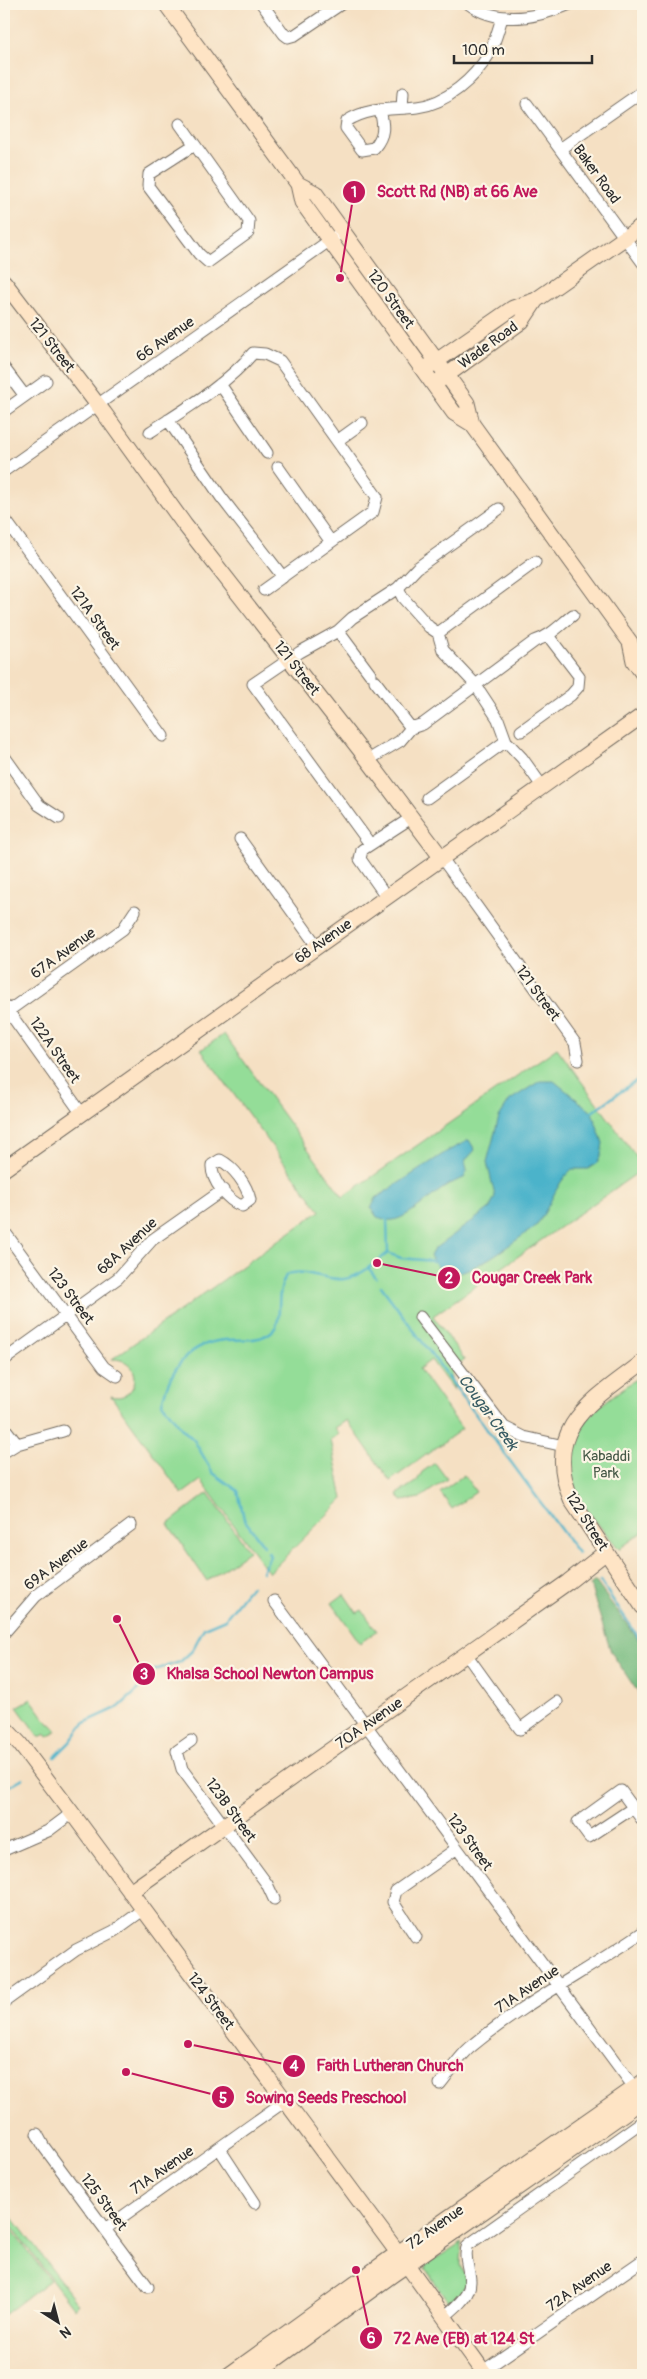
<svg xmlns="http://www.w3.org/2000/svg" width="647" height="2379" viewBox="0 0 647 2379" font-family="Pangolin,sans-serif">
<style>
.green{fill:#94dd98;stroke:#608462}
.forest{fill:#77bc80;stroke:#517456}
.water{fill:#4cb3ca;stroke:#3c6f7a}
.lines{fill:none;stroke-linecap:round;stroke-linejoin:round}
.stream{stroke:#4cb3ca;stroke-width:2.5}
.street-casing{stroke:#726a60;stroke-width:13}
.secondary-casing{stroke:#726a60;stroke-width:17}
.street{stroke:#fff;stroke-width:11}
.secondary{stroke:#fee4c5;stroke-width:15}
.labels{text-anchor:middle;stroke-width:4.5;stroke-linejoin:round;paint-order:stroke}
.street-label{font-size:15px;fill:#2b2b2b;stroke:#fcf5e5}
.park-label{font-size:15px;fill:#455846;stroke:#fcf5e5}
.water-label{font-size:16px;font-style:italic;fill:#375b63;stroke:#fcf5e5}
.leader{fill:none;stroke:#c2185b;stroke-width:2}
.callout-dot{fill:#c2185b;stroke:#fcf5e5;stroke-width:2}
.mark-label{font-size:15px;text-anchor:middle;font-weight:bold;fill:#fff}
.callout-label{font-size:16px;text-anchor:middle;font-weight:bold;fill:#c2185b;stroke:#fcf5e5;stroke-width:4.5;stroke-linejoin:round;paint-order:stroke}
</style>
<rect width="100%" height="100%" fill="#fcf5e5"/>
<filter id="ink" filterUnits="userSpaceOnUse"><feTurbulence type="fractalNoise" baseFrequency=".02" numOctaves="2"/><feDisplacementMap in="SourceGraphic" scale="10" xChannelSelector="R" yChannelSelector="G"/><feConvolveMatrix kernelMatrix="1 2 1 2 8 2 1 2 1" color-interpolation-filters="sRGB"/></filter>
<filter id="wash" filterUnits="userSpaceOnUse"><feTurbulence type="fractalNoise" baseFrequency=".0096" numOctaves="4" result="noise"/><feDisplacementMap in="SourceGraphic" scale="20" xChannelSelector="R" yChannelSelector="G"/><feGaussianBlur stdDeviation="1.12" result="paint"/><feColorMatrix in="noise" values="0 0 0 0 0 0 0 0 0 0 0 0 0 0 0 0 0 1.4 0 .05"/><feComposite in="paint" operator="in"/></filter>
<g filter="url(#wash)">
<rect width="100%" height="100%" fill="#f5e0c3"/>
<path class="green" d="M224 1034 343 1197 557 1048 643 1166V1169L433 1316 465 1360C452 1366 447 1377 454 1391L431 1360 419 1369 462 1429 390 1481 347 1420 335 1428 339 1434 331 1440 343 1499 269 1573 201 1480 182 1494 111 1396C138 1404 147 1359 112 1359L320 1211 201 1050Z
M643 1374V1532L619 1549C605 1532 588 1514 576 1494 571 1485 569 1475 569 1465 569 1420 611 1398 643 1374Z
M435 1463 447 1479 420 1498 402 1501 397 1494 417 1481 422 1472Z
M464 1475 476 1492 452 1509 440 1492Z
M208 1493 249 1551 207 1581 168 1524Z
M344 1594 357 1613 362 1610 377 1631 360 1643 332 1603Z
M31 1699 49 1724H51L57 1731 48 1737 46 1734 39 1737 17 1707Z
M4 2206 78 2304 74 2309 11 2226 4 2222Z
M7 2228H10L50 2280 4 2315V2230Z
M462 2242 461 2265 467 2281 463 2291 449 2303 425 2268 426 2265Z"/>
<path class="forest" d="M595 1581 643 1646V1700L611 1652 590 1585Z"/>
<path class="water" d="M540 1081H554L592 1112 603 1143 601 1155 597 1163 588 1169H572C554 1185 550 1210 534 1228 509 1244 473 1276 443 1274L430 1256 434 1249 490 1208 495 1196 487 1162 499 1117 510 1100Z
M469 1140 475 1150 465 1161 467 1171 464 1178C439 1185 413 1217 393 1220 388 1221 381 1218 377 1217L371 1208 376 1198 446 1152Z"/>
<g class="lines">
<path class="stream" d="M592 1112 643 1076
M388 1253 401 1258 433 1261
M368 1267 376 1278
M381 1286 578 1553
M264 1546 244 1519 238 1491 213 1473 194 1440 182 1429 162 1403C170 1370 188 1343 225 1340 241 1339 263 1343 275 1328 281 1319 278 1304 280 1294 281 1287 283 1281 286 1275 303 1267 325 1281 344 1279 360 1277 376 1262 388 1253L387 1219
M262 1572 270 1556 268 1552
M600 1581 643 1644
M55 1757 70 1742 84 1723 119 1707 148 1681 155 1670 180 1662 192 1651 204 1628 225 1619 251 1586
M4 1789 23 1778"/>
</g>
</g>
<g filter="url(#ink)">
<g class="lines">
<defs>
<path id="street" d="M262 4 284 34 288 37 295 35 341 4
M469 4C499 26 537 18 570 4
M527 104 643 263
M402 108 403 93
M380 110C384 126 385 135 374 148L362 150 346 128 347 121C370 107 391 110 417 107 446 104 475 78 489 54 495 43 498 30 502 18
M180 124 249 221 248 233 208 262 199 254 148 186 149 174 194 145
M560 149 643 91
M4 368 25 396
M220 384 267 453
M4 411 46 381
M168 420 221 497 283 577
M150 432C185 409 225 386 253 353L265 354 280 361 377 497 373 512 264 590
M337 441 362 423
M278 467 331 542
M4 471 343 231
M4 518 163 736
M398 588 403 598 429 627 438 633 443 650 475 684 498 719 506 741 522 758 542 786
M338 631 370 674
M438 633 535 562
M375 681 411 728
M521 731 571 695 578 687 579 676 549 637
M4 756 39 805 59 818
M368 760 400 741 411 728 423 724 535 641C551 636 560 625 573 615
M427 798 506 741
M240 839 317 946
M370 844 253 684 300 652 338 631 352 618 398 588 417 568 499 509
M441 857 575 1043 578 1060
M386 896 360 859 362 850 411 818
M4 1005 82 1114
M4 1014 123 929 135 911
M220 1160C234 1167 247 1185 250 1200L242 1206C228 1201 211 1181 212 1165Z
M4 1231 104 1367 117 1376
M420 1317 504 1427 524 1437 564 1446
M4 1360 118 1278 152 1240 223 1190
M4 1427 17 1444
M4 1452 17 1444 63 1431
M274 1601 639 2094
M4 1633 36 1596 131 1525
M466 1654 520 1729 557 1702
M191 1741 177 1751 182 1769 267 1884 274 1899
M633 1808 589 1837 578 1822 621 1791 643 1821
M4 1850 48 1831 72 1813
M416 1937 393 1902 396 1891 456 1849
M4 2002 76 1950 114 1931 143 1910
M440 2084C450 2072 460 2055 472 2046 525 2002 587 1971 643 1932
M37 2134 44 2147 148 2287
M219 2148 255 2203
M105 2229 285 2101
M444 2317C452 2310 464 2301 468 2291 475 2277 461 2259 468 2245L643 2121
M483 2371 643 2260"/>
<path id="secondary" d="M166 4 298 184 302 202 454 413 472 424 630 642 634 661 643 674
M298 184 315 193 467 403 472 424
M4 282 104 413 184 524 368 760 441 857
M428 367 513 308 536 300 643 225
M440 380 522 321 536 300
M4 1169 643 715
M643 1362C593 1400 540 1429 572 1501L643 1607
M4 1727 20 1744 72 1813 407 2265 486 2375
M130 1892 568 1582 606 1552
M229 2375 388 2260 643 2082
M254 2375 392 2275 643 2100"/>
</defs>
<use href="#street" class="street-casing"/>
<use href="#secondary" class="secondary-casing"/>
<use href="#street" class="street"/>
<use href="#secondary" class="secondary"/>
</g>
</g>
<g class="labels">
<g class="street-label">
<text transform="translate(597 174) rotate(54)" y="5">Baker Road</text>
<text transform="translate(391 299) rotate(54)" y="5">120 Street</text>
<text transform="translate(165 339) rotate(-35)" y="5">66 Avenue</text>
<text transform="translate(52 345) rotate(52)" y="5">121 Street</text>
<text transform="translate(488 345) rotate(-36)" y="5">Wade Road</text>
<text transform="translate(95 618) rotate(54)" y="5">121A Street</text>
<text transform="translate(297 668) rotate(52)" y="5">121 Street</text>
<text transform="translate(323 941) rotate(-35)" y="5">68 Avenue</text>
<text transform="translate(63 953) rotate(-36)" y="5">67A Avenue</text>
<text transform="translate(538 993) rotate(54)" y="5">121 Street</text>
<text transform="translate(55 1050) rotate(55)" y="5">122A Street</text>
<text transform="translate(127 1246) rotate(-43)" y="5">68A Avenue</text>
<text transform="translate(71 1296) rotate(53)" y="5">123 Street</text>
<text transform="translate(587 1521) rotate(58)" y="5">122 Street</text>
<text transform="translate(56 1564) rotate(-37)" y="5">69A Avenue</text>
<text transform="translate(369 1723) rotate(-35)" y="5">70A Avenue</text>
<text transform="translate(231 1810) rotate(54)" y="5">123B Street</text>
<text transform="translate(470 1842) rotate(54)" y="5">123 Street</text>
<text transform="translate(527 1989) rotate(-34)" y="5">71A Avenue</text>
<text transform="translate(211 2001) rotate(53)" y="5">124 Street</text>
<text transform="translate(162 2170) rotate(-35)" y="5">71A Avenue</text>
<text transform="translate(104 2202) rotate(53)" y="5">125 Street</text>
<text transform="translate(435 2227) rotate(-35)" y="5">72 Avenue</text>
<text transform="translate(579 2286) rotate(-35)" y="5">72A Avenue</text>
</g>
<g class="park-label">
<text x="606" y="1461">Kabaddi<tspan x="606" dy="17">Park</tspan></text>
</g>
<g class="water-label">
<text transform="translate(489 1412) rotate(54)" y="6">Cougar Creek</text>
</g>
</g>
<path class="leader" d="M340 278L354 192M377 1263L449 1278M117 1619L144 1674M188 2044L294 2066M126 2072L223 2097M356 2270L371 2338"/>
<g class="callout-dot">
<circle cx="340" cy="278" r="5"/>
<circle cx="377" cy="1263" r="5"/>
<circle cx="117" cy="1619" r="5"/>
<circle cx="188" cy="2044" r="5"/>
<circle cx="126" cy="2072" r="5"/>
<circle cx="356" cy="2270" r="5"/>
<circle cx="354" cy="192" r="12"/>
<circle cx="449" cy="1278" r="12"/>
<circle cx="144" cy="1674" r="12"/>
<circle cx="294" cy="2066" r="12"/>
<circle cx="223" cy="2097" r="12"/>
<circle cx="371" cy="2338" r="12"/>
</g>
<g class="mark-label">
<text x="354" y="197">1</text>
<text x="449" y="1283">2</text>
<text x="144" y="1679">3</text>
<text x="294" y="2071">4</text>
<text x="223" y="2103">5</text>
<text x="371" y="2343">6</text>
</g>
<g class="callout-label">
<text x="457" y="197">Scott Rd (NB) at 66 Ave</text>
<text x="532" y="1283">Cougar Creek Park</text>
<text x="270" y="1679">Khalsa School Newton Campus</text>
<text x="390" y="2071">Faith Lutheran Church</text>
<text x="326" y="2103">Sowing Seeds Preschool</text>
<text x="464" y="2344">72 Ave (EB) at 124 St</text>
</g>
<rect width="647" height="2379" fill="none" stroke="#fcf5e5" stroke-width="20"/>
<g transform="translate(58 2322) rotate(144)" stroke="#fcf5e5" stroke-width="4" paint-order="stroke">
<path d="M0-4L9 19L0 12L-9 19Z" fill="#2b2b2b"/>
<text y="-8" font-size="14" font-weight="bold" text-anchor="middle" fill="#2b2b2b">N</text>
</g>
<path d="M454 55v8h138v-8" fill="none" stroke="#2b2b2b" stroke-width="2.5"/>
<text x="462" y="55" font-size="15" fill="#2b2b2b" stroke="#fcf5e5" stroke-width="4" paint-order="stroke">100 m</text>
</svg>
